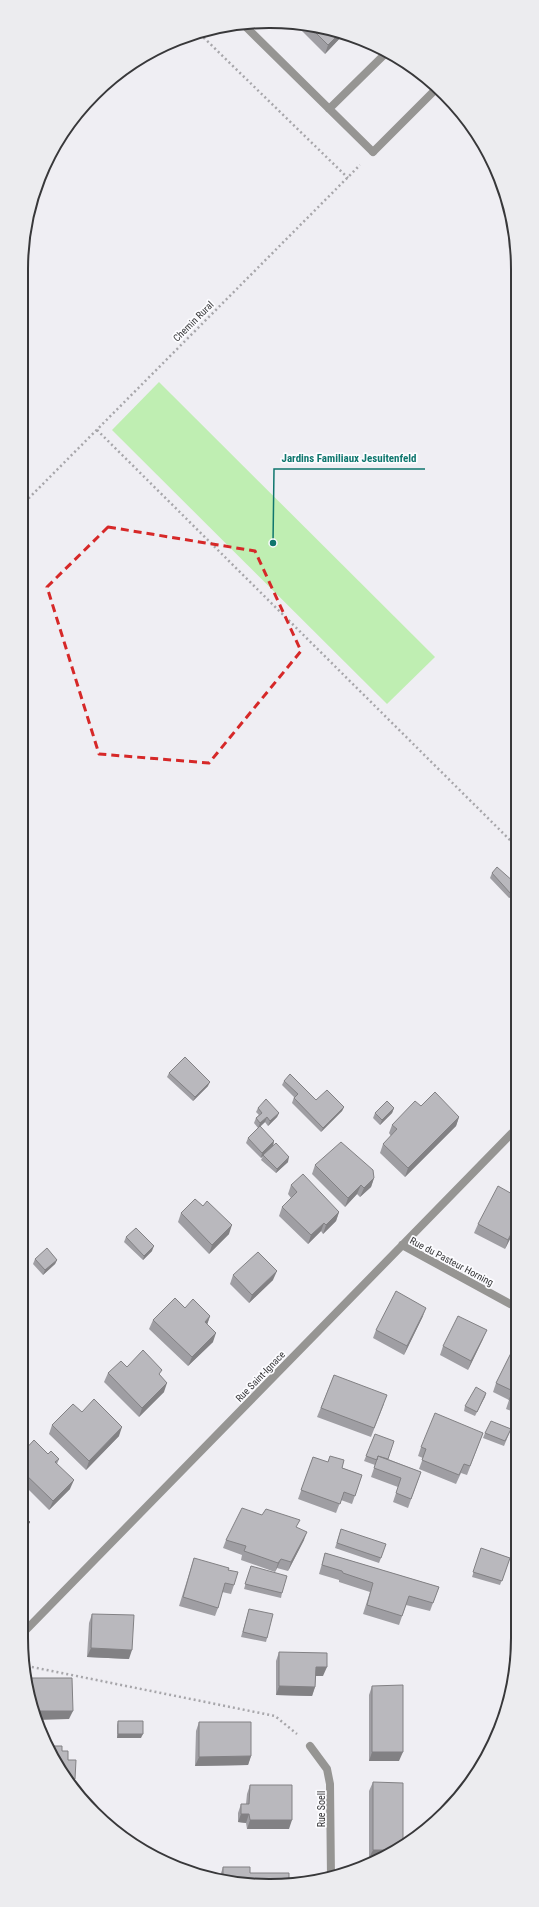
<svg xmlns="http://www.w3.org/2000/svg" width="539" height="1907" viewBox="0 0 539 1907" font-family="'Roboto Condensed',sans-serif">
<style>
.green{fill:#bfeeb2}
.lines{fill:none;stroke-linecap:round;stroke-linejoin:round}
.path{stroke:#a7a6aa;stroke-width:2.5;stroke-dasharray:2 3;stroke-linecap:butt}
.lane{stroke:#969593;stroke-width:8}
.street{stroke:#969593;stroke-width:8}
.wall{fill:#9f9ea3}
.shaded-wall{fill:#828184}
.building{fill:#b9b8bd;stroke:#828184}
.marked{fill:none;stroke:#d62828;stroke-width:3;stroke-dasharray:8 5;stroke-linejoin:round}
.labels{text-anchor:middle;stroke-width:3.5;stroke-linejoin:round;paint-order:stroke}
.street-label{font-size:10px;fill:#38383a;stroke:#fcfcff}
.rim{fill:none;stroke:#38383a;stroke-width:2}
.leader{fill:none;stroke:#0f766e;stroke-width:1.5}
.callout-dot{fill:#0f766e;stroke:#fcfcff;stroke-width:1.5}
.callout-label{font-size:11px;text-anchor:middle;font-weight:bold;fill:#0f766e;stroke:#fcfcff;stroke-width:3.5;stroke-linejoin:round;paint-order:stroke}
</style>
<rect width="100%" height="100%" fill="#efeef3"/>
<path class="green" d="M159 382 435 657 387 704 112 430Z"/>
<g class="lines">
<path class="path" d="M200 34 348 178
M97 430 515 845
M25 502 360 165
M27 1666 275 1716 297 1734"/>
<path class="lane" d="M245 26 373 152
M329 109 387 52"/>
<path class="street" d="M373 152 436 89
M402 1245 514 1306
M21 1635 514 1131
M310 1746 327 1769 330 1784 331 1878"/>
</g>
<path class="wall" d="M297 26H318L343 35 325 54Z
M492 873 515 893 509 898 490 878Z
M515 989V1003L510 998 514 990Z
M169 1073 208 1086 193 1101 167 1077Z
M284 1081 316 1100 344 1107 342 1111 321 1132 292 1103 294 1097 282 1085Z
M258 1108 279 1113 277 1117 268 1126 265 1122 260 1127 274 1141 273 1146 288 1162 276 1173 261 1160 263 1156 261 1158 246 1143 248 1138 258 1128 254 1123 256 1118 259 1115 256 1112Z
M394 1108 392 1113 380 1125 373 1118 375 1113Z
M459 1117 456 1126 405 1177 380 1153 383 1144 391 1136 389 1133 392 1125Z
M315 1165 374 1178 371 1187 360 1197 357 1194 345 1207 312 1174Z
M291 1185 339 1212 336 1221 323 1234 321 1231 308 1244 279 1216 282 1207 291 1198 288 1194Z
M181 1213 229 1234 209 1254 178 1222Z
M478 1224 514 1231 505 1249 474 1233Z
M126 1237 152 1251 143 1260 124 1242Z
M35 1259 57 1260 55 1264 43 1275 33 1264Z
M233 1275 273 1280 249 1303 230 1284Z
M185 1308 210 1316 207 1324 213 1342 188 1366 149 1329 153 1320Z
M423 1316 404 1355 373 1338 376 1330Z
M483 1339 468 1370 440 1355 443 1346Z
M514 1347V1412L506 1409 509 1400 493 1392 496 1383Z
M127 1367 160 1376 164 1392 139 1417 104 1382 108 1373Z
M334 1375 384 1404 371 1437 317 1417Z
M486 1393 475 1416 464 1411 465 1406Z
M82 1412 119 1436 86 1470 49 1434 52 1425Z
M511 1429 504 1446 483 1438 485 1433Z
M483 1433 467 1475 461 1473 456 1484 419 1469 423 1458 418 1456 421 1447Z
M375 1434 388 1459 421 1472 408 1508 393 1502 398 1487 371 1477 375 1465 364 1461Z
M22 1453 48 1454 59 1459 57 1464 70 1489 49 1510 22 1483Z
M313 1457 362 1475 352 1504 341 1500 336 1513 298 1499Z
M298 1528 304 1540 288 1571 277 1568 275 1572 241 1560 242 1555 223 1548 226 1540Z
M341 1529 381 1558 379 1563 335 1548Z
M481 1548 510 1558 500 1585 472 1577Z
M325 1553 439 1587 430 1611 406 1605 399 1625 363 1614 370 1592 339 1582V1580L319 1574Z
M194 1558 234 1585 231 1594 222 1592 218 1608 215 1616 179 1606Z
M251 1566 282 1593 281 1598 244 1589Z
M249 1609 267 1638 266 1642 241 1637Z
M92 1614 129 1659 87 1657 89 1623Z
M279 1652 323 1676H316L315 1687 312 1696 276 1695V1661Z
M372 1686 399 1761H369V1695Z
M118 1721 141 1738H117V1725Z
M199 1722 251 1756 248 1765 195 1766 196 1731Z
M373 1782 403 1844 373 1858H369V1791Z
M250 1785 289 1829H247L246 1823 238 1822V1813L241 1804H246L247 1794Z
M223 1867 250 1873 253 1885 220 1876Z"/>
<path class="shaded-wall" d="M339 34 343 35 325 54 328 45Z
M515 890V893L509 898 511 894Z
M210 1082 208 1086 193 1101 195 1097Z
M344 1107 342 1111 321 1132 323 1128Z
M394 1108 392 1113 380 1125 382 1120Z
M279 1113 277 1117 268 1126 270 1121Z
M267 1117 265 1122 258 1128 260 1123Z
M459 1117 456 1126 405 1177 408 1168Z
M274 1141 273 1146 261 1158 262 1153Z
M289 1157 288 1162 276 1173 277 1169Z
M374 1178 371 1187 360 1197 364 1188Z
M361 1185 357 1194 345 1207 348 1198Z
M339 1212 336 1221 323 1234 326 1225Z
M324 1223 321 1231 308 1244 311 1235Z
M232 1225 229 1234 209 1254 212 1245Z
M514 1228V1231L505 1249 508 1240Z
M154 1246 152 1251 143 1260 144 1256Z
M57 1260 55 1264 43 1275 45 1270Z
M277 1271 273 1280 249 1303 252 1295Z
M426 1308 423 1316 404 1355 407 1346Z
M210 1316 207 1325 205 1322Z
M487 1330 483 1339 468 1370 471 1361Z
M216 1333 213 1342 188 1366 192 1357Z
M167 1383 164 1392 139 1417 142 1408Z
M486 1393 485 1397 475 1416 477 1412Z
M122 1427 119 1436 86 1470 89 1461Z
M74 1480 70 1489 49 1510 53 1501Z
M30 1522 26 1530 21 1536V1530Z
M307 1532 304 1540 288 1571 291 1562Z
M281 1559 277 1568 275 1572 278 1563Z
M91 1648 132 1650 129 1659 87 1657Z
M316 1667H327L323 1676H313Z
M279 1686 315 1687 312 1696 276 1695Z
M36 1711H73L69 1719 37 1720Z
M118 1734H143L141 1738H117Z
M372 1752H403L399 1761H369Z
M251 1756 248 1765 195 1766 199 1757Z
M75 1779 73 1786 69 1780Z
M241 1814H249L246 1823 238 1822Z
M250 1820H292L289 1829H247Z
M373 1850H390L373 1858H369Z"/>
<path class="building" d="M309 26H318L339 34 328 45Z
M497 867 515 883V890L511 894 492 873Z
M185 1057 210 1082 195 1097 169 1073Z
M290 1074 316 1100 327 1090 344 1107 323 1128 294 1098 298 1094 284 1081Z
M435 1092 459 1117 408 1168 383 1144 397 1129 392 1125 415 1101 421 1106Z
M266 1099 279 1113 270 1121 267 1117 260 1123 256 1118 262 1113 258 1108Z
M387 1101 394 1108 382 1120 375 1113Z
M260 1126 274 1141 262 1153 248 1138Z
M341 1142 373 1170 374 1178 364 1188 361 1185 348 1198 315 1165Z
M276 1143 289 1157 277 1169 263 1155Z
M303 1174 339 1212 326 1225 324 1223 311 1235 282 1207 297 1192 291 1185Z
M498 1186 514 1195V1228L508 1240 478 1224Z
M195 1199 203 1206 207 1201 232 1225 212 1245 181 1213Z
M136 1228 154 1246 144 1256 126 1237Z
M47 1248 57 1260 45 1270 35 1259Z
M258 1252 277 1271 252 1295 233 1275Z
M396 1291 426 1308 407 1346 376 1330Z
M175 1298 185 1308 193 1299 210 1316 205 1322 216 1333 192 1357 153 1320Z
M458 1316 487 1330 471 1361 443 1346Z
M514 1347V1402L509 1400 513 1391 496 1383Z
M143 1350 162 1370 159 1374 167 1383 142 1408 108 1373 121 1361 127 1367Z
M334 1375 387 1395 374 1428 321 1408Z
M476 1387 486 1393 477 1412 465 1406Z
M94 1399 122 1427 89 1461 52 1425 73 1404 82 1412Z
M435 1413 483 1433 470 1466 464 1464 459 1475 422 1460 426 1449 421 1447Z
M491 1421 511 1429 505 1441 485 1433Z
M375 1434 394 1441 388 1459 378 1456 377 1460 366 1456Z
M34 1440 48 1454 51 1451 59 1459 55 1462 74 1480 53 1501 22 1471V1453Z
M330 1456 344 1460 342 1468 362 1475 355 1496 344 1492 340 1504 301 1490 313 1457 328 1462Z
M378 1456 421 1472 411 1499 396 1493 401 1478 374 1468Z
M21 1503 24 1505 21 1508Z
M242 1508 262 1515 266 1509 300 1520 296 1527 307 1532 291 1562 281 1559 278 1563 244 1551 246 1546 226 1540Z
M21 1514 30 1522 21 1530Z
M341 1529 386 1544 381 1558 337 1543Z
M481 1548 510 1558 502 1581 473 1572Z
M325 1553 439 1587 433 1603 409 1596 402 1616 367 1605 373 1583 343 1573 342 1571 322 1565Z
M194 1558 229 1568 228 1570 238 1572 234 1585 225 1583 218 1608 183 1597Z
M251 1566 287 1576 282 1593 245 1584Z
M249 1609 273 1614 267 1638 243 1632Z
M92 1614 134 1615 132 1650 91 1648Z
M279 1652 327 1653V1667H316L315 1687 279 1686Z
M31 1678H72L73 1711H36L31 1687Z
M403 1685V1752H372V1686Z
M118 1721H143V1734H118Z
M199 1722H251V1756L199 1757Z
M48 1746H62V1751H68V1760H76L75 1779 69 1780Z
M373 1782 403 1783V1844L390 1850H373Z
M250 1785H292V1820H250L249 1814H241V1804H249Z
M223 1867H250V1873H289V1882L253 1885 223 1877Z"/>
<path class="marked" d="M108 527 255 551 301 651 209 763 99 754 47 587Z"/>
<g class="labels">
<g class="street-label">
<text transform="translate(193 321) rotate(-45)" y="4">Chemin Rural</text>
<text transform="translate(452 1261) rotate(28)" y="4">Rue du Pasteur Horning</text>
<text transform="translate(260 1376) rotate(-46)" y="4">Rue Saint-Ignace</text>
<text transform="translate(321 1809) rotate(-90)" y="4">Rue Soell</text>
</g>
</g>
<path d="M0 0H539V1907H0ZM269 28H270A241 241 0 0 1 511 269V1638A241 241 0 0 1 270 1879H269A241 241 0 0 1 28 1638V269A241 241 0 0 1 269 28Z" fill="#ececef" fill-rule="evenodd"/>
<path class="rim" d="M269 28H270A241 241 0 0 1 511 269V1638A241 241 0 0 1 270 1879H269A241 241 0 0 1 28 1638V269A241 241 0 0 1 269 28Z"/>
<path class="leader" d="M273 543L274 469H425"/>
<circle class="callout-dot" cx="273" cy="543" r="4"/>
<g class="callout-label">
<text x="349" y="462">Jardins Familiaux Jesuitenfeld</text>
</g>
</svg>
